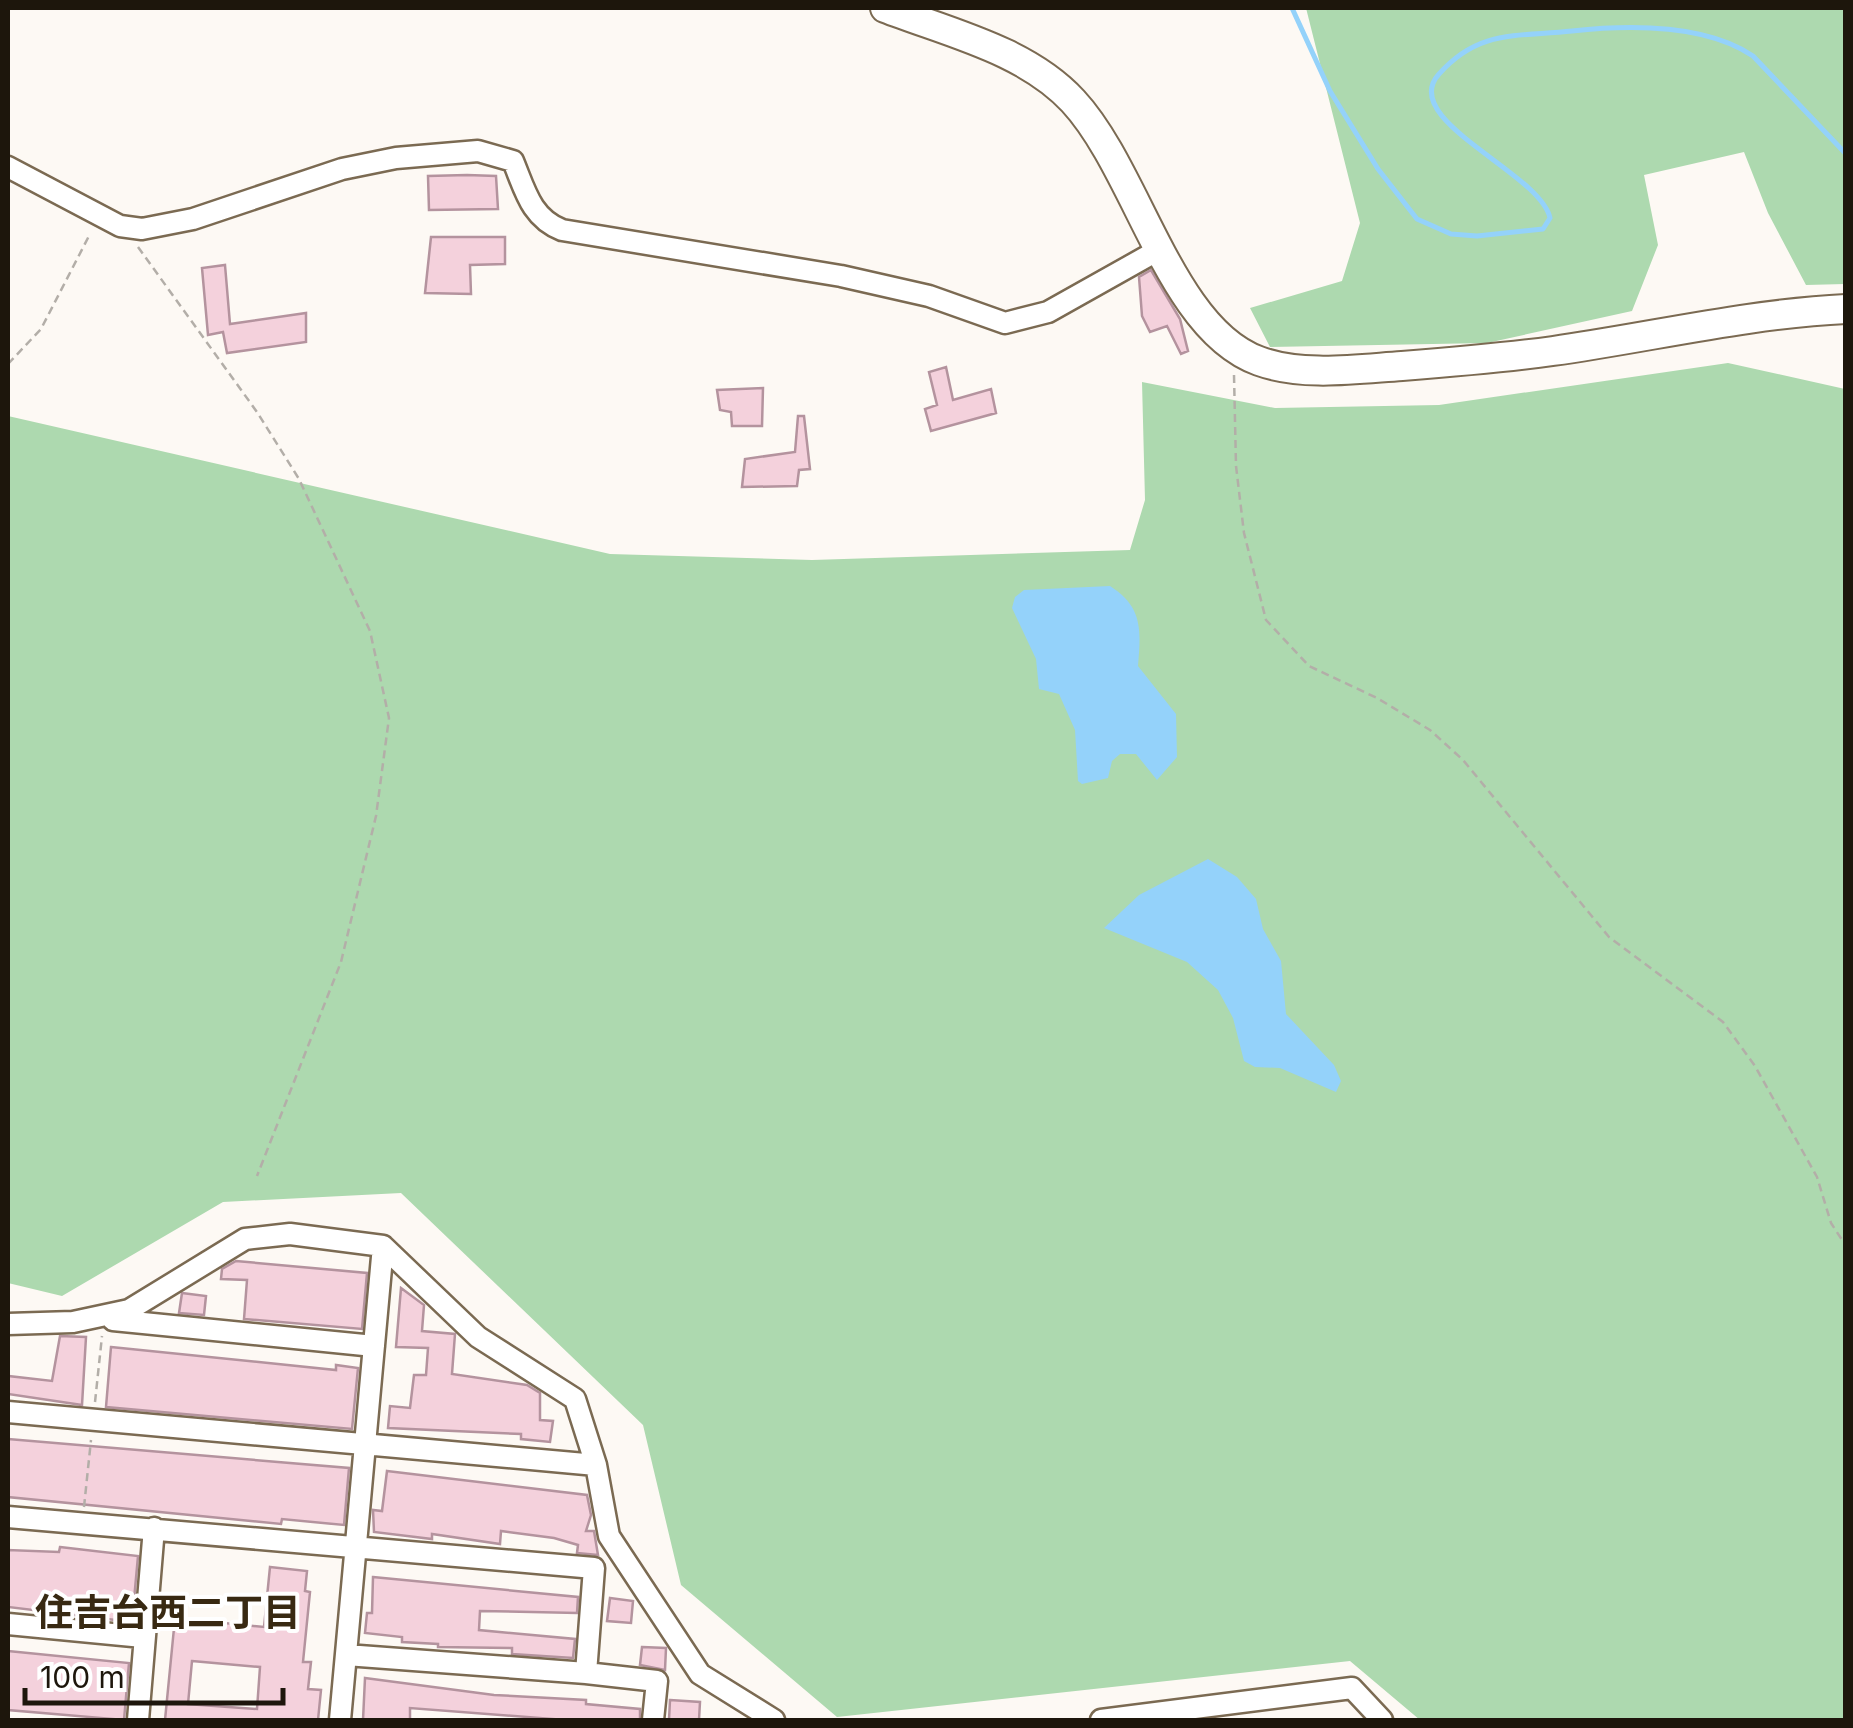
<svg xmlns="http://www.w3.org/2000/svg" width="1853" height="1728" viewBox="0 0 1853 1728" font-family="Inter,'Noto Sans JP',sans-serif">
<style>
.green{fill:#add9af}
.water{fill:#94d2fa}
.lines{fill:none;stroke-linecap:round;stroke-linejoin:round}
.stream{stroke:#94d2fa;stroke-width:5}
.building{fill:#f4d1dc;stroke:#b4939e;stroke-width:2.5;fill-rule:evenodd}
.street-casing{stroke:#7b6a52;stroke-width:25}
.secondary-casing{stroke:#7b6a52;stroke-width:32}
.path{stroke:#b3aea8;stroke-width:2.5;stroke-dasharray:8 5;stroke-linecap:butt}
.street{stroke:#fff;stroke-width:20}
.secondary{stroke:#fff;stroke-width:28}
.labels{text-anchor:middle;stroke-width:8;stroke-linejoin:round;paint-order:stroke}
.neighbourhood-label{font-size:38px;font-weight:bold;fill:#382912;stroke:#fff}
</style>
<rect width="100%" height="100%" fill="#fdf9f4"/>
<path class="green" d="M1306 8H1845V284L1806 285 1768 213 1744 152 1644 175 1658 245 1632 311 1487 343 1270 347 1250 308 1342 281 1360 223Z
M1728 363 1845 389V1720H1420L1350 1661 837 1717 681 1585 643 1425 401 1193 223 1202 62 1296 8 1283V416L610 554 812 560 1130 550 1145 500 1142 382 1275 408 1439 405Z"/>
<path class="water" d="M1110 586C1143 607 1141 630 1138 666L1176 714 1177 757 1157 780 1136 754H1120L1112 761 1108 778 1082 784 1078 781 1075 730 1059 694 1039 689 1036 659 1012 608 1015 597 1024 590Z
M1208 859 1237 877 1256 899 1263 929 1281 961 1286 1014 1334 1065 1341 1081 1336 1092 1280 1068 1255 1067 1244 1061 1233 1018 1218 990 1187 962 1104 928 1139 895Z"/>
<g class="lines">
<path class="stream" d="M1292 8 1330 91 1378 169 1417 219 1451 234 1477 236 1543 229 1550 218C1540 172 1397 120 1439 74 1479 29 1517 37 1572 31 1628 25 1705 24 1753 56L1846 154"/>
</g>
<path class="building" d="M467 175 496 176 498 209 429 210 428 176Z
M431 237H505V264L470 265 471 294 425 293Z
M225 265 230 324 306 313V342L227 353 223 332 208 335 202 268Z
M1151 270 1180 319 1188 351 1181 354 1167 326 1150 332 1142 316 1139 277Z
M946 367 953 400 991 389 996 413 931 431 925 409 937 405 929 372Z
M763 388 762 426H732L731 412 720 410 717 390Z
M798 416H804L810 469 799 470 797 486 742 487 745 459 795 452Z
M236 1261 367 1273 362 1329 244 1319 247 1280 221 1279 222 1269Z
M401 1288 424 1305 422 1331 455 1334 452 1374 527 1385 540 1393V1420L553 1421 550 1442 521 1439V1434L388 1428 390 1406 410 1408 414 1375H426L428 1348 396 1347Z
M182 1293 206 1296 204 1315 179 1313Z
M60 1336 86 1337 82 1405 8 1394V1376L52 1381Z
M111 1347 336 1370V1365L358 1368 352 1429 106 1407Z
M8 1439 349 1468 344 1525 282 1519 281 1524 8 1497Z
M387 1471 587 1495 591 1515 586 1531H594L598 1555 577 1553 578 1545 554 1538 501 1531 500 1544 432 1534V1539L374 1532 373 1510 382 1511Z
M60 1547 138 1556 132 1622 8 1607V1550L59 1552Z
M270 1567 307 1571 305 1591 310 1592 303 1662H311L308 1689 321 1690 318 1720H165L175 1618 264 1627ZM192 1661 260 1667 257 1709 188 1704Z
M373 1577 578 1597 577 1613 480 1611 479 1630 575 1639 573 1658 512 1654V1648L438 1647V1644L402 1642V1637L365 1633 367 1613H372Z
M610 1598 633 1601 631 1623 607 1621Z
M642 1647 666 1648 665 1670 640 1665Z
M8 1651 129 1663 124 1720 8 1710Z
M365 1678 494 1695 586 1700V1704L640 1709V1720H565L410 1708V1720H363Z
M670 1700 700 1702 699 1720H669Z"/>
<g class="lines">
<defs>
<path id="street" d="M8 167 120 226 142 229 193 219 342 169 396 158 478 151 513 161C525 190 531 218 562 230L841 276 929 296 1005 323 1048 312 1162 248
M383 1246 478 1337 575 1399 596 1465 609 1536 700 1674 774 1720
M113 1320 374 1346
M8 1324 73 1322 129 1310 245 1239 290 1234 383 1246 340 1720
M8 1412 596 1465
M8 1517 594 1568 586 1673 657 1681 653 1720
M8 1624 143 1637
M346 1655 586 1673
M138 1720 154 1528
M1101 1720 1352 1688 1382 1720"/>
<path id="secondary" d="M885 8C947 32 1026 50 1073 101 1138 171 1170 329 1259 361 1303 377 1357 369 1402 366 1453 362 1503 358 1553 351 1652 337 1746 314 1846 309"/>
</defs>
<use href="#street" class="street-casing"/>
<use href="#secondary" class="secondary-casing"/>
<path class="path" d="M138 247 257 412 299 479 370 631 389 718 376 816 341 962 257 1176
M8 364 41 329 90 234
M1234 375 1236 466 1244 533 1266 620 1309 666 1377 698 1430 730 1463 760 1609 937 1723 1022 1755 1066 1817 1177 1831 1223 1846 1246
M95 1402 102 1336
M84 1507 91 1440"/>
<use href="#street" class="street"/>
<use href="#secondary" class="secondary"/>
</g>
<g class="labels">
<g class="neighbourhood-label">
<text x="168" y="1626">住吉台西二丁目</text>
</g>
</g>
<rect width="1853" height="1728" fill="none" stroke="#1d160c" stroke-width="20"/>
<path d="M25 1688v15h258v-15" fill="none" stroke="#1d160c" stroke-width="5"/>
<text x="40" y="1688" font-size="30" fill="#1d160c" stroke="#ffffff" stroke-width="8" paint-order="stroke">100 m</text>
</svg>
